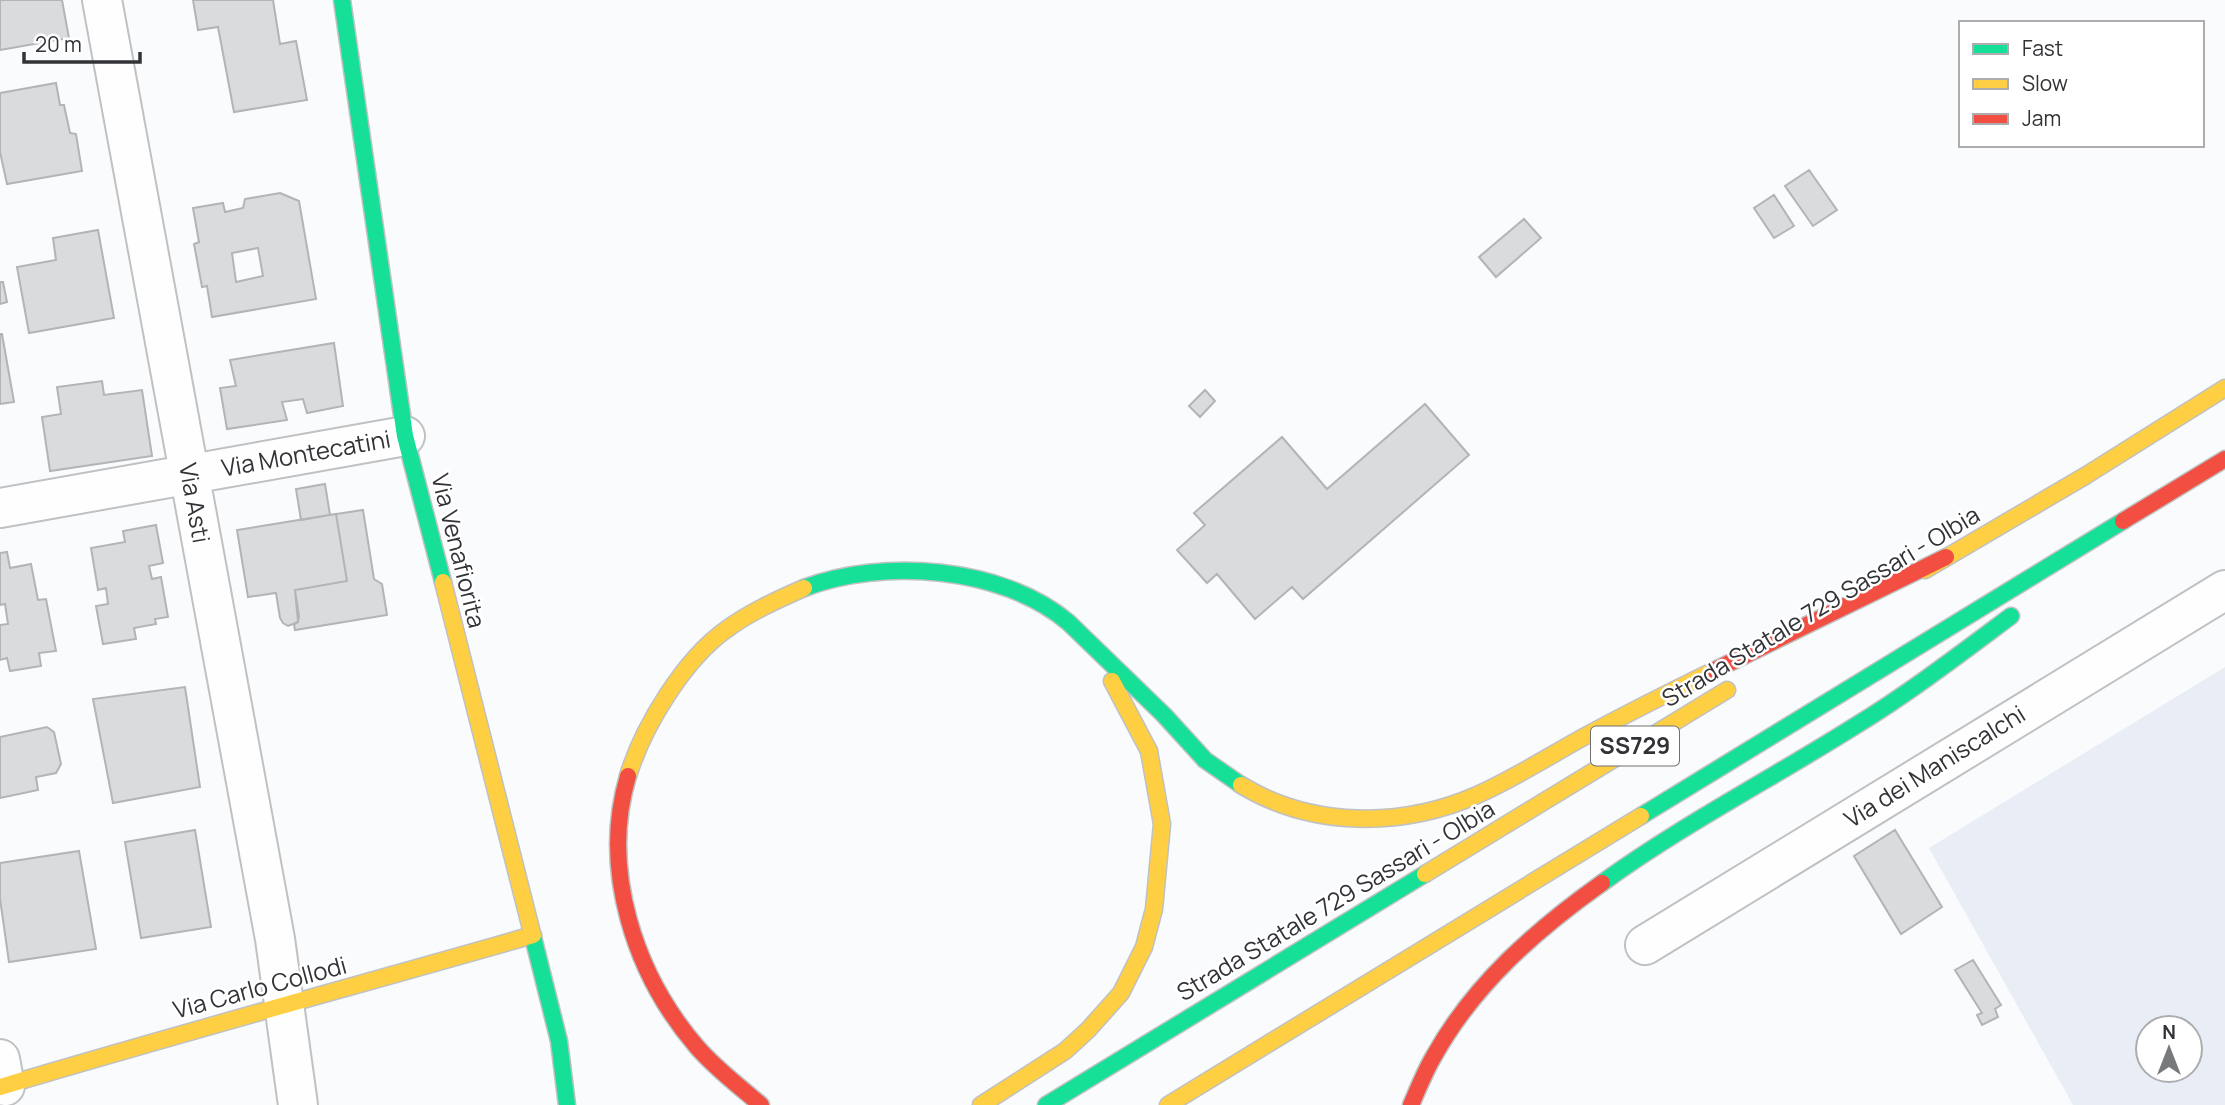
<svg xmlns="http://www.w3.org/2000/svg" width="2225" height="1105" viewBox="0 0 2225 1105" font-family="Manrope,sans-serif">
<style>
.built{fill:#e9eef6;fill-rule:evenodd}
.building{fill:#d9dbdd;stroke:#b2b4b6;stroke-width:2;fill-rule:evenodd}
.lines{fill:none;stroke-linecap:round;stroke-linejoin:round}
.street-casing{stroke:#bfc1c3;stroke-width:42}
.fast-casing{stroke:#bfc1c3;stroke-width:19}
.slow-casing{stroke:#bfc1c3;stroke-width:19}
.jam-casing{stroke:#bfc1c3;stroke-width:19}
.street{stroke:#fefeff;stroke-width:38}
.fast{stroke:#16e098;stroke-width:16}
.slow{stroke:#ffcf43;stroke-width:16}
.jam{stroke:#f24e42;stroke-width:16}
.labels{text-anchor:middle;stroke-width:5;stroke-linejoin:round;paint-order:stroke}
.shield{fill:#fff;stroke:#707073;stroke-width:2}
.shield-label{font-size:23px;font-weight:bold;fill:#323337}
.street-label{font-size:24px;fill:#323337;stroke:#fff}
</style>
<rect width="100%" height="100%" fill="#f9fbfd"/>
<path class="built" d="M2225 667V1105H2073L1929 848ZM2148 1028H2190V1070H2148Z"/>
<path class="building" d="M0 0H62L69 38 0 50Z
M193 0H273L280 44 296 41 307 100 234 112 218 27 198 30Z
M56 83 60 105H64L70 133 76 134 82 171 7 184 0 152V93Z
M1809 170 1837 210 1813 226 1785 186Z
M280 193 299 201 316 299 212 317 207 286 202 287 194 244 199 242 193 208 223 203 225 212 243 208 245 199ZM258 248 263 276 236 282 232 253Z
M1774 195 1794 226 1774 238 1754 208Z
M1524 219 1541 238 1496 277 1479 257Z
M98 230 114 318 29 333 17 267 56 260 53 238Z
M0 282H3L7 302 0 304Z
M0 334H2L14 402 0 404Z
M334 343 343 406 307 413 303 399 282 402 287 420 227 429 220 388 236 386 230 360Z
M102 381 104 395 142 390 152 456 50 471 42 417 61 414 57 387Z
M1205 390 1215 401 1200 417 1189 406Z
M1425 404 1469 455 1303 599 1292 587 1255 619 1217 574 1207 583 1177 550 1205 525 1194 513 1282 437 1327 489Z
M325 484 330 515 301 520 296 489Z
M363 510 374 579 382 584 387 615 295 630 294 625 298 622 299 616 295 590 347 581 336 514Z
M336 514 347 581 295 590 298 622 288 626 283 623 280 618 276 593 248 597 237 530Z
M156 525 163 563 149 566 152 579 161 577 168 617 155 619 156 624 134 628 136 639 103 644 96 606 108 604 106 588 98 590 91 548 125 542 123 531Z
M7 552 10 568 31 564 38 600 46 599 56 651 39 653 41 666 10 671 7 658 0 660V625L8 624 5 604 0 605V553Z
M185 687 200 787 113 803 93 699Z
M47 727 54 732 61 764 56 773 36 777 38 790 0 798V737Z
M195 830 211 927 141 938 125 842Z
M1895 830 1942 907 1901 934 1854 856Z
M79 851 96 949 9 962 0 899V863Z
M1973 960 2001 1005 1995 1009 1998 1017 1982 1025 1977 1015 1982 1013 1955 970Z"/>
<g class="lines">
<defs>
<path id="street" d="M102 0 275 939 298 1105
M0 508 405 436
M1645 945 2225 590
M0 1059 5 1086"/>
<path id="fast" d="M342 0 405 436 443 582
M804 588C883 558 1001 566 1068 622L1164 715 1205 760 1241 785
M1641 816 2123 521
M1602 883C1682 825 1771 779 1855 726 1909 693 1960 654 2011 616
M532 933 559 1041 567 1105
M1046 1105 1425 874"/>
<path id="slow" d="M1925 570 2085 476 2225 388
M443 582 532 933
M628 776C643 727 684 659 727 629 750 612 777 600 804 588
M1241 785C1312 828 1402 828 1477 795 1513 779 1546 758 1580 739 1624 715 1668 693 1713 671
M1425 874 1727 690
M0 1087C177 1034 355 986 533 935
M981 1105 1065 1051 1088 1030 1121 993 1144 947 1154 909 1162 824 1149 751 1112 681
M1168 1105 1641 816"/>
<path id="jam" d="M2123 521 2225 459
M1713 671 1946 557
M628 776C600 870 635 975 697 1047 716 1069 739 1086 761 1105
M1411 1105C1418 1089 1425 1071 1434 1056 1474 984 1536 930 1602 883"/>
</defs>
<use href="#street" class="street-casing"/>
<use href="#fast" class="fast-casing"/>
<use href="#slow" class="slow-casing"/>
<use href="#jam" class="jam-casing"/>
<use href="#street" class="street"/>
<use href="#fast" class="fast"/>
<use href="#slow" class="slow"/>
<use href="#jam" class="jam"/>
</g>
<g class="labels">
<rect class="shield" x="1591" y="726.5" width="88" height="39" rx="5"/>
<g class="shield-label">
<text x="1635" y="754">SS729</text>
</g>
<g class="street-label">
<text transform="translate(306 454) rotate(-10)" y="8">Via Montecatini</text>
<text transform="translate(194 503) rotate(80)" y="8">Via Asti</text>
<text transform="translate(458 551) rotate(76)" y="8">Via Venafiorita</text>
<text transform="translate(1821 607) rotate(-31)" y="8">Strada Statale 729 Sassari - Olbia</text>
<text transform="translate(1935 767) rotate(-32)" y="8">Via dei Maniscalchi</text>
<text transform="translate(1336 901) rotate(-31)" y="8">Strada Statale 729 Sassari - Olbia</text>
<text transform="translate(260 988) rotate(-15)" y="8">Via Carlo Collodi</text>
</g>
</g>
<rect x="1959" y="21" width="245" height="126" fill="#ffffff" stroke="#adadaf" stroke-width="2"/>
<rect x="1973" y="44" width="35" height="10" fill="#16e098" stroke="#adadaf" stroke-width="2"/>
<text x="2022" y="56" font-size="21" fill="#323337">Fast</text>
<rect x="1973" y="79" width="35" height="10" fill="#ffcf43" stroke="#adadaf" stroke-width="2"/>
<text x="2022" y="91" font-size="21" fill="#323337">Slow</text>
<rect x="1973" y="114" width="35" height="10" fill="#f24e42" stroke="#adadaf" stroke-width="2"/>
<text x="2022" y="126" font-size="21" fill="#323337">Jam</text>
<g transform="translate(2169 1049)"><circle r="33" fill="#ffffff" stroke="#adadaf" stroke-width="2"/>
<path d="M0-5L12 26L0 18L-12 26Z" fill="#78797c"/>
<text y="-10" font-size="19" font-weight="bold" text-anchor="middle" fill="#323337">N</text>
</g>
<path d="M24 52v10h116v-10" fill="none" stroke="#323337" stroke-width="3.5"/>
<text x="35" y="52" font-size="21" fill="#323337" stroke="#ffffff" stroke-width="5" paint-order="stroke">20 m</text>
</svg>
